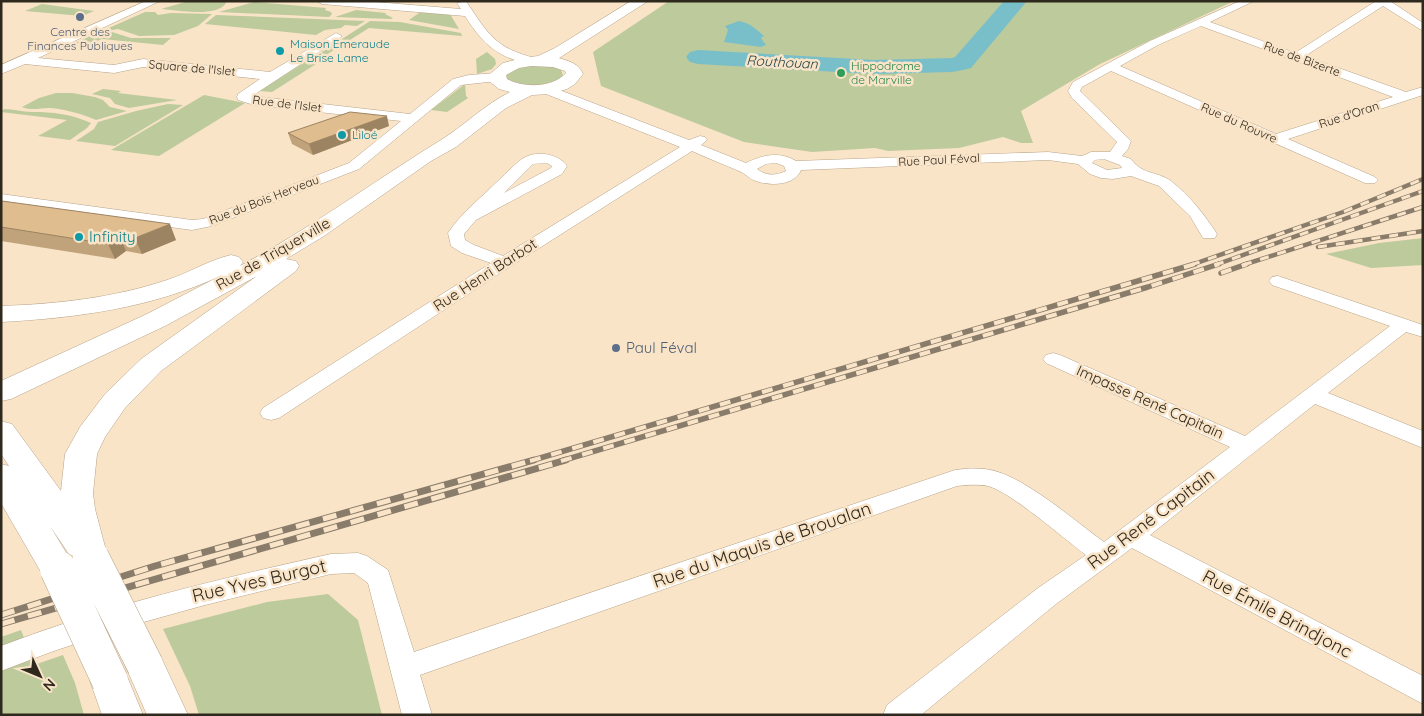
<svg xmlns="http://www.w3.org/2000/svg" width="1424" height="716" viewBox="0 0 1424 716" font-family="Quicksand,sans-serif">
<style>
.green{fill:#bdca9c}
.water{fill:#78bfca}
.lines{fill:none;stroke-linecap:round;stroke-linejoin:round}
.river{fill:#78bfca;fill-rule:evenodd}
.street-casing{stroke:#b7a489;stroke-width:1}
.primary-casing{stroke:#b7a489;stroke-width:1}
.street{fill:#fff;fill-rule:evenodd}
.primary{fill:#fff;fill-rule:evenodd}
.rail-far2-casing{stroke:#8a7c6a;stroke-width:4.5}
.rail-far1-casing{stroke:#8a7c6a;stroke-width:5.5}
.rail-casing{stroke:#8a7c6a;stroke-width:7}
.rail-far2{stroke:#f9e4c8;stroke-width:3;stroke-dasharray:9;stroke-linecap:butt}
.rail-far1{stroke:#f9e4c8;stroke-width:4;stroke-dasharray:11;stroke-linecap:butt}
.rail{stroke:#f9e4c8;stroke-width:5;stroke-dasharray:14;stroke-linecap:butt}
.primary-bridge-casing{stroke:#b7a489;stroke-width:37;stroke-linecap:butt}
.primary-bridge{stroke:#fff;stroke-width:36}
.wall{fill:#c0a37a}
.shaded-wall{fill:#9c8463}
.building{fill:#dfbd8e;stroke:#9c8463}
.service-dot{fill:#5c6f8a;stroke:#f9e4c8;stroke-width:2}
.culture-dot{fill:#0f9aa8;stroke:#f9e4c8;stroke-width:2}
.leisure-dot{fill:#2e9e5b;stroke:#f9e4c8;stroke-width:2}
.labels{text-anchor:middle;stroke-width:5;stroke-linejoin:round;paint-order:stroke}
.far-service-label{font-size:12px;fill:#4e5e75;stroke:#f9e4c8}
.far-culture-label{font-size:12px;fill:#0d838f;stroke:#f9e4c8;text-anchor:start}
.far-street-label{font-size:12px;fill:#2f281d;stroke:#f9e4c8}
.far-leisure-label{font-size:12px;fill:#27864d;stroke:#f9e4c8;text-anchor:start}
.far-water-label{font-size:14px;font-style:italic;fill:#1b3e43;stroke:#f9e4c8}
.culture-label{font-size:15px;fill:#0d838f;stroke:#f9e4c8;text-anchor:start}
.street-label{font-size:15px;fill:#2f281d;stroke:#f9e4c8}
.service-label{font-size:15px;fill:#4e5e75;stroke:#f9e4c8;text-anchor:start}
.near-street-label{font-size:18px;fill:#2f281d;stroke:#f9e4c8}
</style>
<rect width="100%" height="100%" fill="#f9e4c8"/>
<path class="green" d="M189 1H226V3C216 18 178 10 161 9Z
M669 1H1234L1100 64 1021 111 1033 143H1021L1003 137 959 148 888 151 875 148 812 152 744 142 601 86 593 52Z
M254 2 326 8 325 10 331 12 332 14 329 17 219 12Z
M42 4 94 11 82 16 25 11Z
M356 10 386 13 385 14 393 18 391 19 335 17Z
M422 11 450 14 459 29 409 20Z
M145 12H155L158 15 171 13 212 14 198 26 174 35 139 36 118 29 100 32Z
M216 15 365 21 357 26 345 25 341 28 325 30 316 35 205 24Z
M370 21 400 22 461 33 462 36 369 28 318 60 311 59Z
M112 32 131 38H171L163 45 102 39 89 44 75 43 95 34Z
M487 52 495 59 496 64 492 69 477 74 476 59Z
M305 62 316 64 272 92 259 91Z
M534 65 553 66 561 70 563 75C550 90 525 87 508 82L505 77 515 69Z
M465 84 466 96 468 98 447 112 431 110Z
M103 89 121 91 118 93 177 100 129 108 115 104 110 98 92 94Z
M56 93H72L95 97 103 100 110 107 127 111 96 120C82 114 65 109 50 108 40 108 31 111 22 107L39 98Z
M204 95 245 103 159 156 111 150Z
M168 104 183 105 115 146 76 141 94 129 98 122 136 111Z
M4 109C14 109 22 112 32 112 53 112 71 114 91 123L87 128 70 140 38 136 67 120 1 112Z
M1423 238V265L1371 268 1326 254 1379 243Z
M328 594 358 620 382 715H199L190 686 163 629 267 602Z
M21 630 34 665 63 655 75 683 84 715H1V637Z"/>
<path class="water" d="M739 21C750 23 756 29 764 36L761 38 766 45 761 47 724 42 728 30 725 26Z"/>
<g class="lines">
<path class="river" d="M1004 1H1027L971 68 963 70 952 72 874 74 698 64 690 62 686 57 690 52 698 50 874 60 952 58 955 57Z"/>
<defs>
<path id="street" d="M146 1H160L38 58 114 65 143 59 270 72 336 33 342 36 340 38 252 96 410 114 453 79 469 75 497 73 503 77 497 81 461 85 359 169 212 226 192 230 1 204V194L192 220 203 219 349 163 401 121 254 105 238 100 237 97 238 94 260 79 143 67 114 73 25 64 1 74V65Z
M317 1H363L461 9 457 3 466 1C488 34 495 48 535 58L537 61 531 65C497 56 484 46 465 16L322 4Z
M1240 1H1254L1210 22 1295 53 1376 1H1390L1423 23V31L1383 6 1305 56 1406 92 1423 87V95L1288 139 1375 177 1378 180 1375 183H1365L1111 71 1082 87 1080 91 1131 141 1128 149 1122 156 1131 159C1142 175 1157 171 1171 181 1190 196 1204 214 1217 234L1215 238H1203L1190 216 1159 186 1131 176 1113 179 1101 178 1090 174 1078 164 1048 160 801 170C795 186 769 186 756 181 749 179 745 173 739 171 723 164 707 158 692 151L511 266 279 418 271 420 263 418 260 413 263 408 491 263 462 253 451 246 448 233C461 213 482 197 499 180 506 173 514 165 522 159 535 150 558 153 567 166L562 174 476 220 464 234 465 240 474 245 503 256 680 147 541 92 539 89 541 86H549L689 140 700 136 705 137 707 140 701 145 746 163C762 155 780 151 796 161L1048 152 1082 156 1091 152H1110L1117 142 1072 98 1068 91 1073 82 1150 41ZM1201 26 1393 97 1276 134 1120 66 1158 45ZM1104 159 1120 165 1122 168 1107 170 1092 163 1095 160ZM547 163 552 166 551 168 504 193 533 164ZM776 163 784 166 786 171C776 176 766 176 757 169L766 164Z
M1278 276 1423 325V337L1406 332 1328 393 1423 431V448L1315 404 1150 535 1423 676V704L1132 548 1056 604 921 715H883L887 705 1038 588 1086 555C1064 539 1011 492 988 486 977 484 967 485 957 486L420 675 432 715H402L368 583 354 573 331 574 205 605 122 628 51 652 1 671V646C108 605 219 579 331 554L358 553 367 556 388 570 414 652 955 470C970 468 986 467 1001 473 1034 485 1075 521 1104 542L1230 447 1046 363 1043 359 1046 355 1053 353 1060 355 1245 436 1390 326 1272 285 1269 281 1272 277Z"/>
<path id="primary" d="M631 1H648L559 58C571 62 578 63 583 74L575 84 567 89 550 94 532 95 506 108 456 147 431 161 324 236 286 259 296 261 299 266 296 271 161 371 125 408 105 437 97 454 93 493 95 509 108 558 103 568 91 572 79 568 73 556 69 554 50 526 76 569 71 579 58 583 45 579 1 503V464L9 466 1 454V421L12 424 61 491 65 454 80 427 105 394 141 359 257 276 165 326 11 399 1 401V381L147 314 222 275C153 308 76 318 1 322V306C57 304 113 298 167 280 189 273 209 260 231 255L239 257 243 262 240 266C310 229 374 181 441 140 465 125 484 105 510 92L499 89 489 81 490 74 503 63 522 58 538 56 555 48ZM531 66 553 67 565 71 566 73C553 88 523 88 507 79L506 75 519 68Z
M145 648 159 653 188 715H147L125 665 131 653Z
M110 663 124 669 143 715H102L90 681 96 669Z"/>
</defs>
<use href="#street" class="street-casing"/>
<use href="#primary" class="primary-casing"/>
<use href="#street" class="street"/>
<use href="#primary" class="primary"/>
<defs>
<path id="rail-far2" d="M1318 247 1423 231
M1191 265 1343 212 1423 179
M1215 265 1423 191
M1243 265 1423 207"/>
<path id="rail-far1" d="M1221 273 1247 264
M530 461 1195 264
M561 461 1148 287 1219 264"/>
<path id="rail" d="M1 615 155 566 534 460
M1 624 566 460"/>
</defs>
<use href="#rail-far2" class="rail-far2-casing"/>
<use href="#rail-far1" class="rail-far1-casing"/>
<use href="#rail" class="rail-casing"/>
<use href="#rail-far2" class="rail-far2"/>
<use href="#rail-far1" class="rail-far1"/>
<use href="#rail" class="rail"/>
<defs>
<path id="primary-bridge" d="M91 558 145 665
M58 569 110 681"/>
</defs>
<use href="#primary-bridge" class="primary-bridge-casing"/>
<use href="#primary-bridge" class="primary-bridge"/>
</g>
<path class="wall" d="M389 126 313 155 292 144 288 133Z
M1 202 176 240 142 254 126 251 115 259 1 241Z"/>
<path class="shaded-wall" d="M387 116 389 126 313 155 309 144Z
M170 224 176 240 142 254 135 238Z
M119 235 126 251 115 259 108 244Z"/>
<path class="building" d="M350 112 387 116 309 144 288 133Z
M2 201 170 224 135 238 119 235 108 244 1 227V202Z"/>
<g class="service-dot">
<circle cx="80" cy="17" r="5"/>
<circle cx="616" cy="348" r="5"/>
</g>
<g class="culture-dot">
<circle cx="280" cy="51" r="5"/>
<circle cx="342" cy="135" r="5"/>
<circle cx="79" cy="237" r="5"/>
</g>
<circle class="leisure-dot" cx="841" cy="73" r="5"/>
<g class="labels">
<g class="far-service-label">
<text x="80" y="36">Centre des<tspan x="80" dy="14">Finances Publiques</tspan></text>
</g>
<g class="far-culture-label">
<text x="290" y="48">Maison Emeraude<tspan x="290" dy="14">Le Brise Lame</tspan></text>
<text x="352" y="139">Liloé</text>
</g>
<g class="far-street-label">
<text transform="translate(1302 59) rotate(20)" y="4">Rue de Bizerte</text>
<text transform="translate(192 68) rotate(5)" y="4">Square de l'Islet</text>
<text transform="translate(287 104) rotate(7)" y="4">Rue de l’Islet</text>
<text transform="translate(1349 115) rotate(-18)" y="4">Rue d'Oran</text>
<text transform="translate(1239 123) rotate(24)" y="4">Rue du Rouvre</text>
<text transform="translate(939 160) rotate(-3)" y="4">Rue Paul Féval</text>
<text transform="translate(264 200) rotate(-21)" y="4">Rue du Bois Herveau</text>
</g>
<g class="far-leisure-label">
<text x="851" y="70">Hippodrome<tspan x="851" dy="14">de Marville</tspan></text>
</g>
<g class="far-water-label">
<text transform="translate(782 62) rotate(3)" y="5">Routhouan</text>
</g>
<g class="culture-label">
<text x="89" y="242">Infinity</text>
</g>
<g class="street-label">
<text transform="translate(273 254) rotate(-30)" y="5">Rue de Triquerville</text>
<text transform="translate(485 275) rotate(-33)" y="5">Rue Henri Barbot</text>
<text transform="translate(1150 402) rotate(24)" y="5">Impasse René Capitain</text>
</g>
<g class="service-label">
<text x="626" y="353">Paul Féval</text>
</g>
<g class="near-street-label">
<text transform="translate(1151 519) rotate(-37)" y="6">Rue René Capitain</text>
<text transform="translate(762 545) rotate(-19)" y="6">Rue du Maquis de Broualan</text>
<text transform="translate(259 581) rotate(-13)" y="6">Rue Yves Burgot</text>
<text transform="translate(1277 614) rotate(28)" y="6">Rue Émile Brindjonc</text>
</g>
</g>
<rect width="1424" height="716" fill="none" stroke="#2f281d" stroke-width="5"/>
<g transform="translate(40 676) rotate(134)" stroke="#f9e4c8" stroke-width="4" paint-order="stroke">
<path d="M0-4L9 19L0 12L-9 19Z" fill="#2f281d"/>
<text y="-8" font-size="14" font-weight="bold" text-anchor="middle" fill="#2f281d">N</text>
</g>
</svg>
